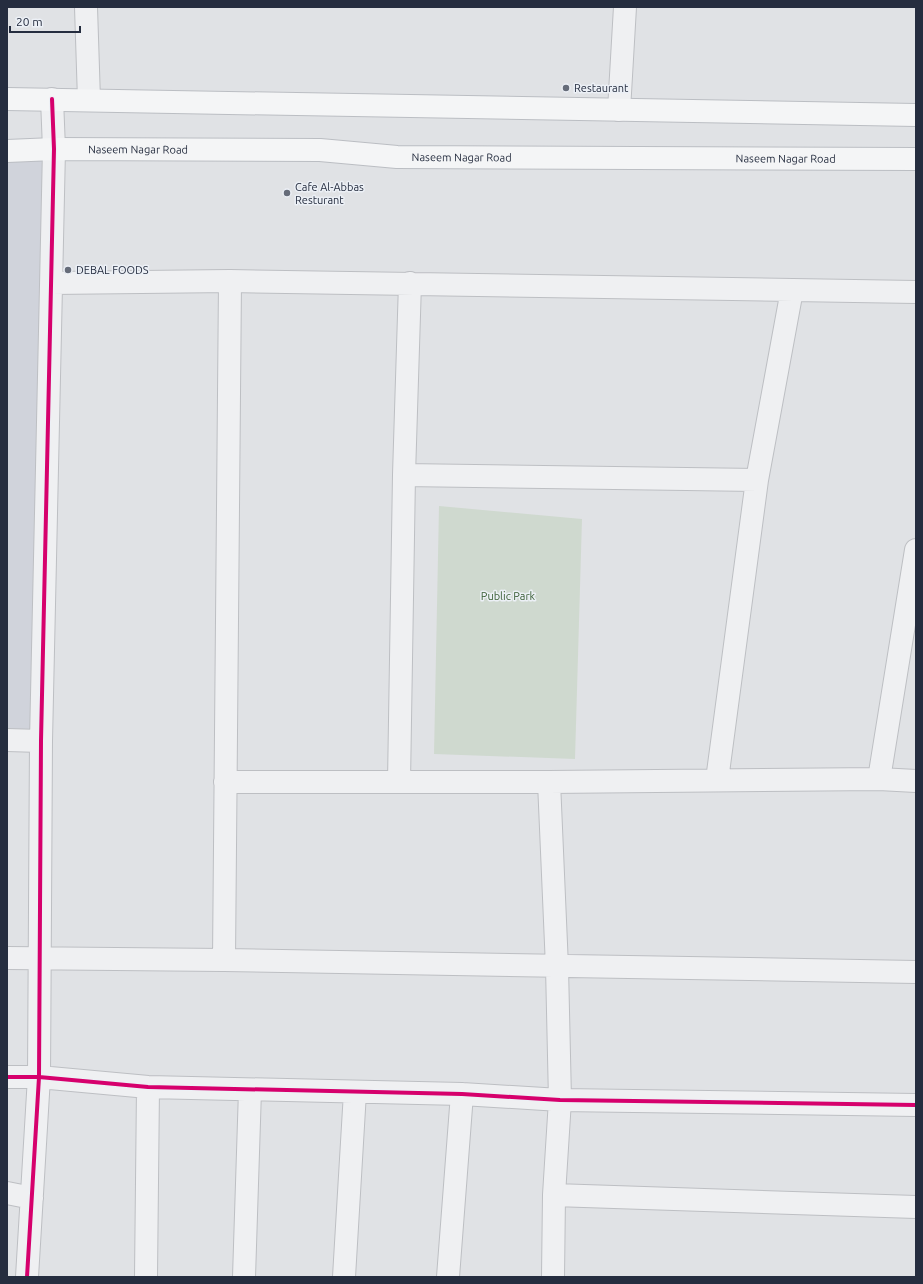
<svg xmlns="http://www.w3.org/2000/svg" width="923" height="1284" viewBox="0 0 923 1284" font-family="Ubuntu,sans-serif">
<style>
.built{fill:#d0d3db}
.green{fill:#cfd9cf}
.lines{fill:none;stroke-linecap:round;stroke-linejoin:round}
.minor-casing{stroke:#bdbfc3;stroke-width:24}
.major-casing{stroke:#bbbec3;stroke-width:24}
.minor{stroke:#eff0f2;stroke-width:22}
.major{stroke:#f4f5f6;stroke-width:22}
.cycleway-casing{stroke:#ecf0f6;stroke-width:6}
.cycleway{stroke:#d6006c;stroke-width:4}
.poi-dot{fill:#666c79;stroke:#ecf0f6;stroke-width:1.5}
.labels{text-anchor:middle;stroke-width:3;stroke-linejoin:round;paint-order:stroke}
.poi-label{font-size:11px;fill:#252d3f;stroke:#ecf0f6;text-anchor:start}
.street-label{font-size:11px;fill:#252d3f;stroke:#ecf0f6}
.park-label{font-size:11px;fill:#375c32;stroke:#ecf0f6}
</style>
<rect width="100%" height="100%" fill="#e0e2e5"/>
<path class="built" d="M54 149 41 741 7 740V151Z"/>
<path class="green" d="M439 506 582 519 575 759 434 754Z"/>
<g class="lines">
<defs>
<path id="minor" d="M86 7 89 100
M619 110 625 7
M52 283 230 281 916 292
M404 475 757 480
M7 740 41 741
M879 779 916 550
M717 780 757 480 792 290
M225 782H549L879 779 916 781
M399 782 404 475 410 283
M549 782 557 967 560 1100 554 1195 553 1277
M7 958 224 960 916 972
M224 960 230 281
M7 1077H39L148 1087 462 1094 560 1100 916 1105
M7 1193 32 1198
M554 1195 916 1207
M27 1277 39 1077 41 741 54 149 52 99
M146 1277 148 1087
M244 1277 250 1090
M344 1277 355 1092
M448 1277 462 1094"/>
<g id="major">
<path d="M7 99 916 115"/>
<path id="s1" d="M7 151 54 149 320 150 397 157 916 159"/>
</g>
</defs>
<use href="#minor" class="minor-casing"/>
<use href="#major" class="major-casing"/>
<use href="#minor" class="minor"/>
<use href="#major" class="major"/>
<defs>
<path id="cycleway" d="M7 1077H39L148 1087 462 1094 560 1100 916 1105
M27 1277 39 1077 41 741 54 149 52 99"/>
</defs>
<use href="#cycleway" class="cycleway-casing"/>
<use href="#cycleway" class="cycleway"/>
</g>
<g class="poi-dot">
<circle cx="566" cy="88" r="4"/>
<circle cx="287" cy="193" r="4"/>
<circle cx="68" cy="270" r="4"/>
</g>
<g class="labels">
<g class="poi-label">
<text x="574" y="92">Restaurant</text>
<text x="295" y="191">Cafe Al-Abbas<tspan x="295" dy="13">Resturant</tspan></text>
<text x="76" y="274">DEBAL FOODS</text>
</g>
<g class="street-label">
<text dy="4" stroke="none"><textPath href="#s1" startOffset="131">Naseem Nagar Road</textPath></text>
<text dy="4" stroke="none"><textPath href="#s1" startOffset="455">Naseem Nagar Road</textPath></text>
<text dy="4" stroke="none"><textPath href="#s1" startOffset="779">Naseem Nagar Road</textPath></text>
</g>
<g class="park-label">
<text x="508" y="600">Public Park</text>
</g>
</g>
<rect width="923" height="1284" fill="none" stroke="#252d3f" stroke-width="16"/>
<path d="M10 26v6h70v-6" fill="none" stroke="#252d3f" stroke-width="2"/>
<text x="16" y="26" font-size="12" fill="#252d3f" stroke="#ecf0f6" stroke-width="3" paint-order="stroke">20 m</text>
</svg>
